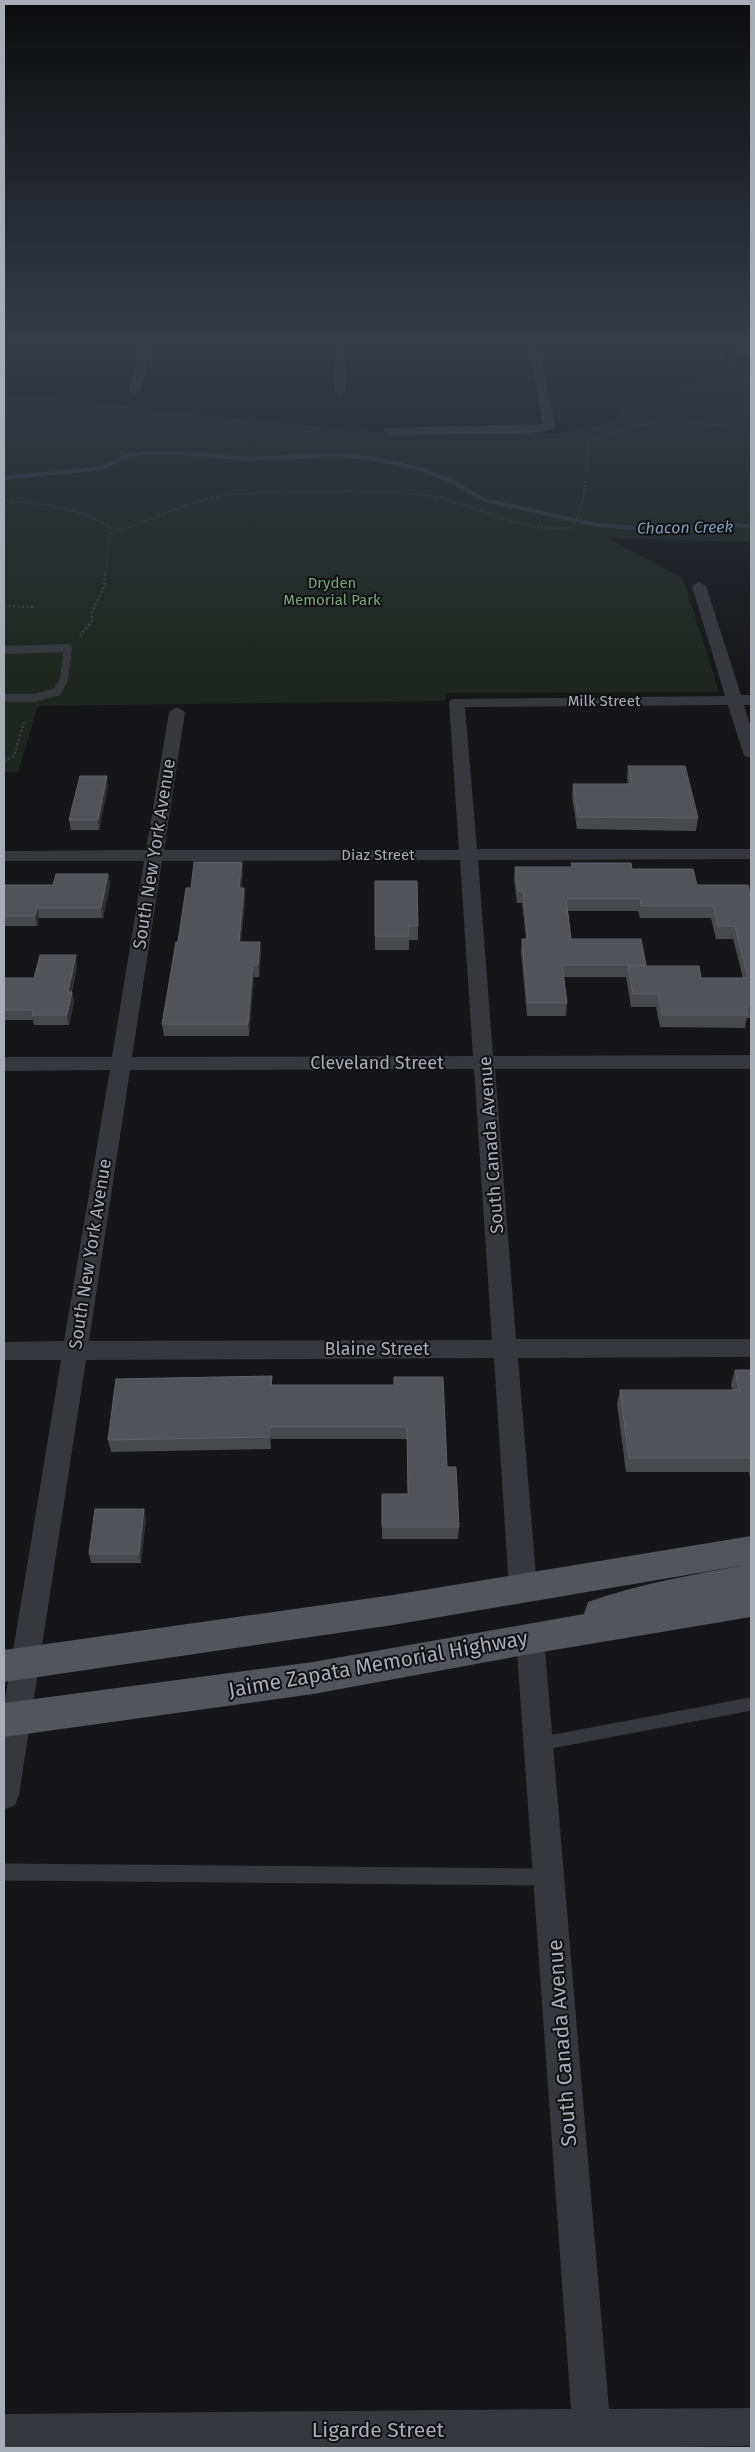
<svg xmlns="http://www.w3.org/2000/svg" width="755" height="2452" viewBox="0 0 755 2452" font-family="'Fira Sans',sans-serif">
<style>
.green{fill:#1e261f}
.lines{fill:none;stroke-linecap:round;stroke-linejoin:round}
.stream{stroke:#2c353c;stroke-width:4}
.path-far1{stroke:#3d3f44;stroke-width:2;stroke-dasharray:1 2;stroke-linecap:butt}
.path{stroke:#3d3f44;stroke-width:2.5;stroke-dasharray:2 2.5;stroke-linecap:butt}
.service-far2{stroke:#37383d;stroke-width:8}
.service-far1{stroke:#37383d;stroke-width:13}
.service{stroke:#37383d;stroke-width:17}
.minor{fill:#37383d;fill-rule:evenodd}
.primary{fill:#53555c;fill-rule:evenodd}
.wall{fill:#47494d;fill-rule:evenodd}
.shaded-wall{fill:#2f3033}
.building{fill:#525359;stroke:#5f6168}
.labels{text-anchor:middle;stroke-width:4;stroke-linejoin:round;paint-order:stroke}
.far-park-label{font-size:15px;fill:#7fa381;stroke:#111113}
.far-street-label{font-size:15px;fill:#a8adb8;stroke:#111113}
.far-water-label{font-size:16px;font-style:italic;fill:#7f9bb3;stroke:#111113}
.street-label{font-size:18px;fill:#a8adb8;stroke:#111113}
.near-street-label{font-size:21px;fill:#a8adb8;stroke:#111113}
</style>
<rect width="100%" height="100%" fill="#161618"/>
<path class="green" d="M623 338H748L751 343V542L608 538 683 578 719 692 447 693 445 701 38 706 18 772H4V397L50 396 177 413 410 435 552 434 616 421 619 407 636 392 670 390 706 375 703 352 637 350Z"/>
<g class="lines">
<path class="stream" d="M733 338 744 353 751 356
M4 478 103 468 126 456 144 453H181L248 459 338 455 375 459 421 469 451 481 484 500 597 525 664 530 722 524 751 526"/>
<path class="path-far1" d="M4 501C39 503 80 507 110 527L105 576
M111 533C144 524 174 507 207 499 238 491 270 493 302 492 342 492 383 490 423 495 474 501 521 536 573 527 587 501 586 471 588 442 613 431 639 424 666 422 690 419 724 432 745 417L737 399 726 385 731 367"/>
<path class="path" d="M4 606 35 607
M80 636 92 621V611L104 587 105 574
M4 761 14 756 24 722"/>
<path class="service-far2" d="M4 650 68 648 64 679 57 692 35 698H4"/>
<path class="service-far1" d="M539 1744 751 1704"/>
<path class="service" d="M4 1872 547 1877"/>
<path class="minor" d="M144 338H154L150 353H335L336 338H346V353H529L527 338H537L540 353H720L725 356 720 359H542L555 427 553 430 525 434 389 435 383 431 385 428 543 424 531 359H346V391L340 394 334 391 335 359H148L140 391 134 394 128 391 137 359H4V353H139Z
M699 582 706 586 741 695H751V705H744L751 728V758L745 756 743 753 728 705 465 707 477 849H751V859L478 860 493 1056 751 1055V1069H495L516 1339H751V1357L518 1358 537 1588 533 1597 523 1600 513 1597 509 1588 494 1358 86 1360 19 1795 15 1805 4 1810V1706L61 1360H4V1342L64 1341 110 1070 4 1071V1057H112L144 861H4V851L146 850 169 712 177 707 185 712 164 850H459L449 702 452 699 725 696 692 586ZM460 860 473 1056 132 1057 162 861ZM474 1069 492 1340 89 1341 130 1070Z
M530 1625 540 1629 544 1638 609 2409 751 2408V2446L612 2448H4V2414L571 2409 516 1638 520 1629Z"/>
<path class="primary" d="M751 1536V1564L393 1625 4 1682V1650L393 1595Z
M751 1564V1617L530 1654 313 1694 4 1737V1703L313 1662 584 1614 588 1602C641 1583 696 1574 751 1564Z"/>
</g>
<path class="wall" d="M628 766 698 818 696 831 577 829 572 796 573 784H628L627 779Z
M108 786 99 830H71L69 820Z
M571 863 632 869 697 885 751 893V1018H747L745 1028 660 1027 656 1007H631L626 977H564L567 1003 566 1016H527L521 952 522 939H526L522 903H517L514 879 515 867H571ZM568 911H638L640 918H711L716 939H733L743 978H701L646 966V965L571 939Z
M243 873 241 888H244L245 900 241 942H260L261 954 259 977H254L249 1036H164L162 1024 178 942Z
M108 874 110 884 103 918H39L37 926H4V885H53Z
M375 881 418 926V940H409V950H375Z
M77 965 72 992 74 1002 69 1025H34L33 1020H4V978H34Z
M735 1370H751V1485L749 1472H626L617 1404 620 1390H732L731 1384Z
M272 1376V1385H394L447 1467 459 1527 458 1539H382V1494H408L407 1439H271V1449L111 1452 108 1440Z
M146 1519 141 1563H91L89 1554Z"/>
<path class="shaded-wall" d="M107 776 108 786 99 830 98 820Z
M242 862 243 873 240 900 239 888Z
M108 874 110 884 103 918 101 908Z
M244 888 245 900 240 954 239 942Z
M37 908 39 918 37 926 35 916Z
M260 942 261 954 259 977 258 965Z
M76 955 77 965 69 1002 68 992Z
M253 965 254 977 249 1036 248 1024Z
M72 992 74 1002 69 1025 67 1015Z
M270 1427 271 1439V1449L270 1437Z
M144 1509 146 1519 141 1563 139 1554Z"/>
<path class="building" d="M628 766H685L698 818 578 817 573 784H632Z
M80 776H107L98 820H69Z
M194 862H242L239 888H244L239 942H260L258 965H253L248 1024H162L176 942H178L186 888H191Z
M571 863H631L632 869H693L697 885H748L750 893H751V1006H746L748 1015H662L658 994H633L628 966H699L701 978H748L735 926H718L713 906H641L640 899H566L571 939H641L646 965H562L567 1003H528L522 939H528L523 891H518L515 867H572Z
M56 874H108L101 908H37L35 916H4V885H53Z
M375 881H417L418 926H409V936H375Z
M40 955H76L68 992H72L67 1015H32L33 1010H4V978H34Z
M735 1370H751V1458H629L620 1390H739Z
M272 1376 271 1385H394V1377H443L447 1467H456L459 1527H382V1494H408L407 1427H270V1437L108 1440 116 1379Z
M95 1509H144L139 1554H89Z"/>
<linearGradient id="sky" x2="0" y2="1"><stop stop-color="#0c0c0d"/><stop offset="0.5" stop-color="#363c48"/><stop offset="1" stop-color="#363c48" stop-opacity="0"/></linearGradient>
<rect width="755" height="682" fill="url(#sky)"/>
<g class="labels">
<g class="far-park-label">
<text x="332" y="588">Dryden<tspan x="332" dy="17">Memorial Park</tspan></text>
</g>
<g class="far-street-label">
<text x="604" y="706">Milk Street</text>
<text x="378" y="860">Diaz Street</text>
</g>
<g class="far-water-label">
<text transform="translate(685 527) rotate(-1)" y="6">Chacon Creek</text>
</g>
<g class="street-label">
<text transform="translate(154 854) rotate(-81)" y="6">South New York Avenue</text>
<text x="377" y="1069">Cleveland Street</text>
<text transform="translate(491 1145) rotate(-94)" y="6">South Canada Avenue</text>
<text transform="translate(90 1254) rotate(-81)" y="6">South New York Avenue</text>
<text x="377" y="1355">Blaine Street</text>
</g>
<g class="near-street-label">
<text transform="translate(378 1664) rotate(-10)" y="7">Jaime Zapata Memorial Highway</text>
<text transform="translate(562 2043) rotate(-94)" y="7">South Canada Avenue</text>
<text x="378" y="2437">Ligarde Street</text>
</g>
</g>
<rect width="755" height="2452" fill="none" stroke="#a8adb8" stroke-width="10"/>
</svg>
